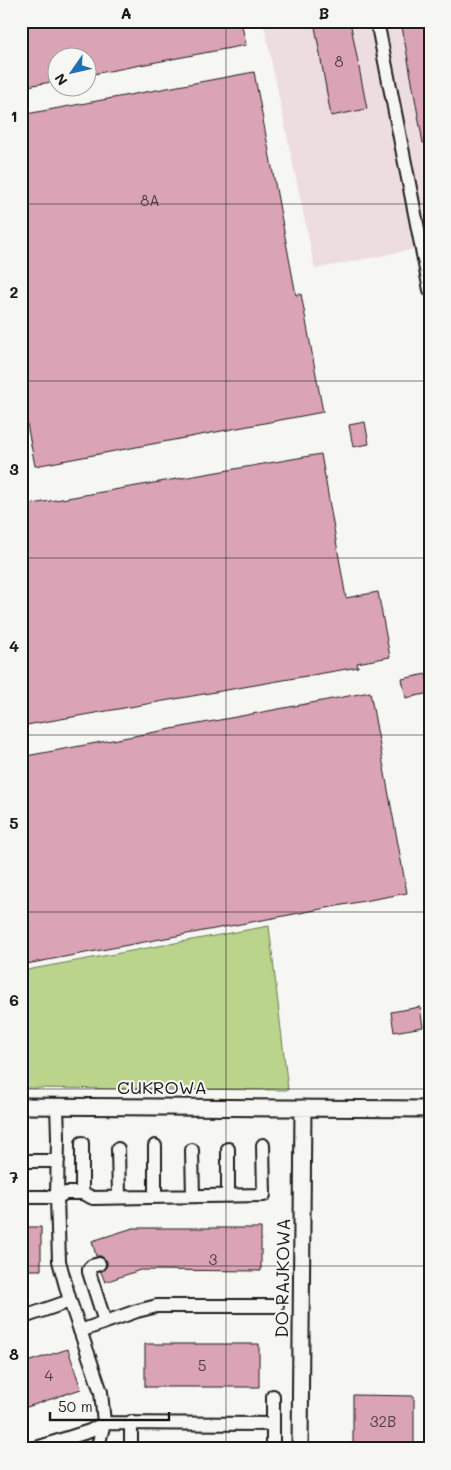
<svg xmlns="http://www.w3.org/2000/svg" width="451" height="1470" viewBox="0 0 451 1470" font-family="Mali,sans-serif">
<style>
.built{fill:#eedde0}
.green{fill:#bad48c;stroke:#6b7854}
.building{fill:#dba3b6;stroke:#1c1c1c}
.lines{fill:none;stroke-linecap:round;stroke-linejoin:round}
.minor-casing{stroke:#1c1c1c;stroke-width:16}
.tertiary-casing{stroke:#1c1c1c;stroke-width:19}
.minor{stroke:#f6f6f2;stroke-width:12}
.tertiary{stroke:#f6f6f2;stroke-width:15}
.grid{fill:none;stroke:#1c1c1c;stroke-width:1;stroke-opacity:0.55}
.labels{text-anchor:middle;stroke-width:4;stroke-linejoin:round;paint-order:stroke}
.number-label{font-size:15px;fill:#4c3e42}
.street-label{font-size:18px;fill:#1c1c1c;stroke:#f6f6f2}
.neatline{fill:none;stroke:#1c1c1c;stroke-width:2}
.grid-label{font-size:16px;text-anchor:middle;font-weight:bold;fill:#1c1c1c}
</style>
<rect width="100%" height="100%" fill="#f6f6f2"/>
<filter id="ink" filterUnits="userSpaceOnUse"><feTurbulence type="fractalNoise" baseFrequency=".02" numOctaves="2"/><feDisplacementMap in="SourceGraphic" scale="10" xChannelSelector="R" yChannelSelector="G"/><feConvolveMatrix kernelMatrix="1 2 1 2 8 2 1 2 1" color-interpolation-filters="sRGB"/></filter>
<g filter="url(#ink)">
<path class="built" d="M263 21H430V246L315 269Z"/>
<path class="green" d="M269 926 288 1090 21 1088V971Z"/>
<path class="building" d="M21 21H241L246 45 88 75V58H58V81L21 87Z
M314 21H350L367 109 331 116Z
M401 21H430V142L423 143Z
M254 72 296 295 301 294 323 412 35 466 21 392V115Z
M365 422 369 444 353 447 349 425Z
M321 454 346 598 378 592 390 657 357 663 358 667 21 726V506Z
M426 674 430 693 406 698 402 679Z
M370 692 407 893 21 965V757Z
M420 1007 423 1027 394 1032 391 1012Z
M21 1227H41V1270H21Z
M133 1228H261V1271L140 1270 105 1282 101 1272 107 1266V1261L101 1256H96L92 1241Z
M145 1344H259V1387H145Z
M68 1349 81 1389 21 1409V1364Z
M353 1395 414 1396V1449H353Z"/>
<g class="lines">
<defs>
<path id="minor" d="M377 21 430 290
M57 1106 58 1137 57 1197 59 1261 70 1301 101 1392 104 1423 99 1442 100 1449
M82 1143V1193
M155 1146V1197
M118 1149 119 1197
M228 1149V1196
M192 1150 193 1196
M21 1161H58
M21 1197H57L66 1193H82L93 1198 264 1195 263 1145
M99 1264 92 1266 89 1269V1272L105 1322
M21 1318 70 1301
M80 1331 137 1311 157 1306H277
M33 1449 90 1431 104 1423 273 1424
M131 1449V1422
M273 1449V1396"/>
<path id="tertiary" d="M21 1106 430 1109
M300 1449 303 1108"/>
</defs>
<use href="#minor" class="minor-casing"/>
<use href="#tertiary" class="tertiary-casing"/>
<use href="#minor" class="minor"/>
<use href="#tertiary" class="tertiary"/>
</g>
</g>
<path class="grid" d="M226 21V1449M21 204H430M21 381H430M21 558H430M21 735H430M21 912H430M21 1089H430M21 1266H430"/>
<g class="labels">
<g class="number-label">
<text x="339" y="67">8</text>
<text x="150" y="206">8A</text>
<text x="213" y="1265">3</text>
<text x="202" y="1371">5</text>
<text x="49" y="1381">4</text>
<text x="383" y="1427">32B</text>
</g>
<g class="street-label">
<text x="162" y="1094">CUKROWA</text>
<text transform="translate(283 1278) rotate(-89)" y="6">DO RAJKOWA</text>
</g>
</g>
<rect width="451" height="1470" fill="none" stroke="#f6f6f2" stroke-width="55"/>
<g transform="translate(72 72) rotate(236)"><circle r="24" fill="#f6f6f2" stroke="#9f9f9c"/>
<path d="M0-4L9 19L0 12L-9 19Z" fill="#1f6fb2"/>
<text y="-8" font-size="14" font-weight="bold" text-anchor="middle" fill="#1c1c1c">N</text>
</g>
<path d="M50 1412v8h119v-8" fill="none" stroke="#1c1c1c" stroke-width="2.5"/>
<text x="58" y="1412" font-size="15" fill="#1c1c1c" stroke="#f6f6f2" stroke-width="4" paint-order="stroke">50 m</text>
<rect x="28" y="28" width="396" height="1414" class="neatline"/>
<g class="grid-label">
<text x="126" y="19">A</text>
<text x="324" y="19">B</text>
<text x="14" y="122">1</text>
<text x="14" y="298">2</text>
<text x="14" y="475">3</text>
<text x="14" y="652">4</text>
<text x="14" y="829">5</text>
<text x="14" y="1006">6</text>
<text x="14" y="1183">7</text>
<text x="14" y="1360">8</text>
</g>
</svg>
